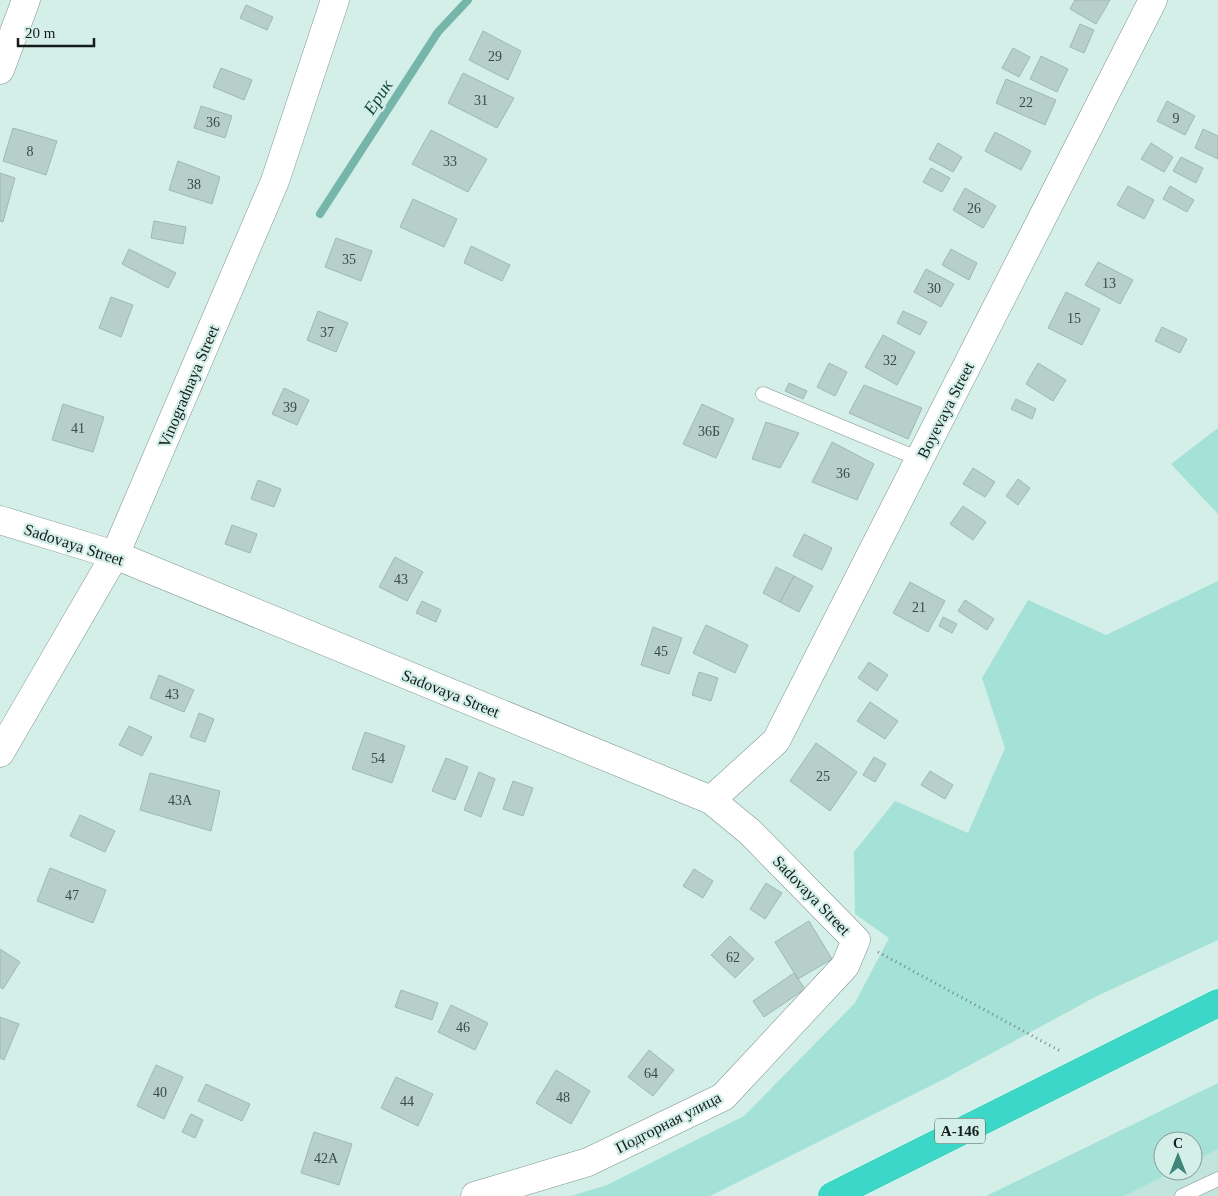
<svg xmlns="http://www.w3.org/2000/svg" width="1218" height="1196" viewBox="0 0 1218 1196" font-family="Georgia,serif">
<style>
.built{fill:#c1e4dd}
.green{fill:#a4e1d6}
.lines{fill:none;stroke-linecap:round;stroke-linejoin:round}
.stream{stroke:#76b5aa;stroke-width:8}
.building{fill:#b6cfca;stroke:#9fb8b3}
.service-casing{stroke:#7e9591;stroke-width:15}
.minor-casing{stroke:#7e9591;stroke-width:29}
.trunk-casing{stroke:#fff;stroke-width:29}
.path{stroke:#768884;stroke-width:3;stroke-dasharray:1 4;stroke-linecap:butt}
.service{stroke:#fff;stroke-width:14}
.minor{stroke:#fff;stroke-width:28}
.trunk{stroke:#3cd7c6;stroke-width:28}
.labels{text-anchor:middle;stroke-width:4.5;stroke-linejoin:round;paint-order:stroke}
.number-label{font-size:14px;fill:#3c4a48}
.shield{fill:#d4eee8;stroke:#4e5c59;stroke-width:1}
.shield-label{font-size:15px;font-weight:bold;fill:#141d1c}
.street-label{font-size:16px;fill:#141d1c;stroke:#d4eee8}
.water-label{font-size:18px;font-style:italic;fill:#144b44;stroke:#d4eee8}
</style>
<rect width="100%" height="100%" fill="#d4eee8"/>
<path class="built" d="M1218 1149V1196H1124L1174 1171H1193V1162Z"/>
<path class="green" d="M1218 428V514L1171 464Z
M1218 581V940L1097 996 946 1078 710 1196H571L607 1185 744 1116 855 1003 889 938 855 914 854 852 895 801 968 833 1005 748 982 678 1028 600 1106 635Z
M1218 1083V1149L1193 1162V1141H1163V1171H1174L1124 1196H986Z"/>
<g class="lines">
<path class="stream" d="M320 214 438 32 468 0"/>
</g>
<path class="building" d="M1075 0H1110L1096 24 1070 9Z
M246 5 273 17 267 30 240 18Z
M1080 24 1094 30 1084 53 1070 47Z
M483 31 521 51 508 80 469 60Z
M1013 48 1030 57 1019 77 1002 68Z
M1041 56 1068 69 1057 92 1030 79Z
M221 68 252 80 244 100 213 87Z
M463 73 514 98 497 128 448 103Z
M1006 79 1056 100 1045 125 996 103Z
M1167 101 1195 116 1185 135 1157 121Z
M201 106 232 116 225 138 194 128Z
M13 128 57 141 46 175 3 161Z
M1203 129 1218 136V159L1195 148Z
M431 130 487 159 468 192 412 164Z
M995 132 1031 151 1021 170 985 151Z
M938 143 962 157 953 172 929 159Z
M1151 143 1173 157 1164 172 1141 159Z
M1181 157 1203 168 1196 183 1173 171Z
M178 161 220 177 212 204 169 190Z
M931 168 950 178 942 192 923 182Z
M0 173 15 178 3 222 0 221Z
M1128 186 1154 200 1144 219 1117 205Z
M1170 186 1194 200 1187 212 1163 199Z
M965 188 996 206 983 228 953 210Z
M413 199 457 219 444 247 400 227Z
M154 221 186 227 183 244 151 238Z
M336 238 372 251 361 281 325 267Z
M471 246 510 265 502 281 464 263Z
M129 249 176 273 168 288 122 264Z
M951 249 977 263 969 280 942 265Z
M1098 262 1133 280 1120 304 1085 285Z
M926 269 954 284 941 307 914 292Z
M1066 292 1100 309 1082 345 1048 328Z
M111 297 133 305 121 337 99 328Z
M318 311 348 323 336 352 307 340Z
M903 311 927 322 920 335 897 323Z
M1162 327 1187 339 1180 353 1155 341Z
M883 335 915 352 897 385 865 367Z
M829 363 847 372 835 396 817 387Z
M1038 363 1066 380 1053 401 1026 384Z
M789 383 807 391 803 399 785 391Z
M864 385 922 408 908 439 849 413Z
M284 388 309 400 297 425 272 414Z
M1016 399 1036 409 1032 419 1011 409Z
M63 404 104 417 93 452 52 440Z
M702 404 734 419 716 458 683 444Z
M766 422 799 433 780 468 752 459Z
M832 442 874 464 857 500 812 482Z
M973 468 995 482 985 497 963 484Z
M1018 479 1030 488 1018 505 1006 496Z
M258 480 281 489 274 507 251 499Z
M963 506 986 522 973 540 950 524Z
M232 525 257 534 250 553 225 544Z
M804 534 832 548 822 570 793 556Z
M395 557 423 572 407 601 379 587Z
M776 567 794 576 780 602 763 593Z
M794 576 813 586 799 612 780 602Z
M910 582 945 601 928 632 893 613Z
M965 600 994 619 987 630 958 611Z
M422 601 441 610 436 622 416 613Z
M943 617 957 624 952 633 939 626Z
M706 625 748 645 735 673 693 653Z
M653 627 682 638 669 674 641 665Z
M869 662 888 675 877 691 858 678Z
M699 672 718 678 711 701 692 695Z
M159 675 194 690 184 712 150 698Z
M870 702 898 721 885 739 857 721Z
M199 713 214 719 205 742 190 737Z
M129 726 152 737 142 756 119 745Z
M365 732 405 746 392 783 352 769Z
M816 743 857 772 830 811 790 781Z
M874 757 886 764 875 782 863 775Z
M446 758 468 767 455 800 432 791Z
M930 771 953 785 945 799 921 785Z
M479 772 495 779 481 817 464 810Z
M150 773 220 791 211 831 140 810Z
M513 781 533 788 523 816 503 809Z
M80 815 115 831 105 852 70 836Z
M50 868 106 890 93 923 37 901Z
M694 869 713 881 703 898 683 886Z
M766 883 782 893 765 919 750 909Z
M809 921 832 959 798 979 775 942Z
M730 936 754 959 735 978 711 955Z
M0 949 20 962 3 989 0 987Z
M794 973 805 989 764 1017 753 1001Z
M401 990 438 1003 432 1020 395 1007Z
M451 1005 488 1023 475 1050 438 1032Z
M0 1017 19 1024 4 1060 0 1058Z
M649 1050 674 1070 653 1096 628 1077Z
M156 1065 183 1077 164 1119 137 1106Z
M556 1070 590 1091 571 1124 536 1103Z
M396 1077 433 1094 418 1126 381 1108Z
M206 1084 250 1104 242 1121 198 1101Z
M191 1114 203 1120 195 1138 182 1132Z
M314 1132 352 1144 339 1185 301 1173Z"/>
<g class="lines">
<defs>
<path id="service" d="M763 394 919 459
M1182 1196 1218 1179"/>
<path id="minor" d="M0 70 26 0
M0 520 115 555 711 800 750 832 856 940 845 966 723 1097 588 1162 475 1196
M0 753 115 555 275 181 335 0
M711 800 776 741 1153 0"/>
<path id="trunk" d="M832 1196 1218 1003"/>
</defs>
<use href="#service" class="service-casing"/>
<use href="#minor" class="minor-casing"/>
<use href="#trunk" class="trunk-casing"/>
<path class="path" d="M878 952 1062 1052"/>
<use href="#service" class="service"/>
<use href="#minor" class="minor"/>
<use href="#trunk" class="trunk"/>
</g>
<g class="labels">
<g class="number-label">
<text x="495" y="61">29</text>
<text x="481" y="105">31</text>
<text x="1026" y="107">22</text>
<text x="1176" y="123">9</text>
<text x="213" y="127">36</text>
<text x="30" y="156">8</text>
<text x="450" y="166">33</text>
<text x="194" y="189">38</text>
<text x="974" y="213">26</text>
<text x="349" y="264">35</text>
<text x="1109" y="288">13</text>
<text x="934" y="293">30</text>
<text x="1074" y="323">15</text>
<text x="327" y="337">37</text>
<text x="890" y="365">32</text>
<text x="290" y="412">39</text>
<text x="78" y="433">41</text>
<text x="709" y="436">36Б</text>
<text x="843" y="478">36</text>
<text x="401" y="584">43</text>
<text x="919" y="612">21</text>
<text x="661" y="656">45</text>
<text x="172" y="699">43</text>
<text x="378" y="763">54</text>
<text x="823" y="781">25</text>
<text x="180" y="805">43А</text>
<text x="72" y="900">47</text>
<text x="733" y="962">62</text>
<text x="463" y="1032">46</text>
<text x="651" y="1078">64</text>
<text x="160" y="1097">40</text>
<text x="563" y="1102">48</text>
<text x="407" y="1106">44</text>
<text x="326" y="1163">42А</text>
</g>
<rect class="shield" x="935" y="1118.5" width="50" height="25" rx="4"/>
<g class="shield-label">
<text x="960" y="1136">А-146</text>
</g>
<g class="street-label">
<text transform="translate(188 386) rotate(-67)" y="6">Vinogradnaya Street</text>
<text transform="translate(945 410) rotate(-63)" y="6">Boyevaya Street</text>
<text transform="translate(74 544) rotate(18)" y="6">Sadovaya Street</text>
<text transform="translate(451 693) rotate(22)" y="6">Sadovaya Street</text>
<text transform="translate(812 895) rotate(46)" y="6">Sadovaya Street</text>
<text transform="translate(668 1122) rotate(-27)" y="6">Подгорная улица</text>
</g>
<g class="water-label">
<text transform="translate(378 97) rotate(-57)" y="6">Ерик</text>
</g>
</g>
<g transform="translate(1178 1156)"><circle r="24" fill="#d4eee8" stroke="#879a96"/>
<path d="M0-4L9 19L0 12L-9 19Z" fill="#40857a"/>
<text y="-8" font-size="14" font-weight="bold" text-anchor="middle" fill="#141d1c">С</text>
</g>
<path d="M18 38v8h76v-8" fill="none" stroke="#141d1c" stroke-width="2.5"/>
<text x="25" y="38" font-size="15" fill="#141d1c" stroke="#d4eee8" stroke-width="4" paint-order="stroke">20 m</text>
</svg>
